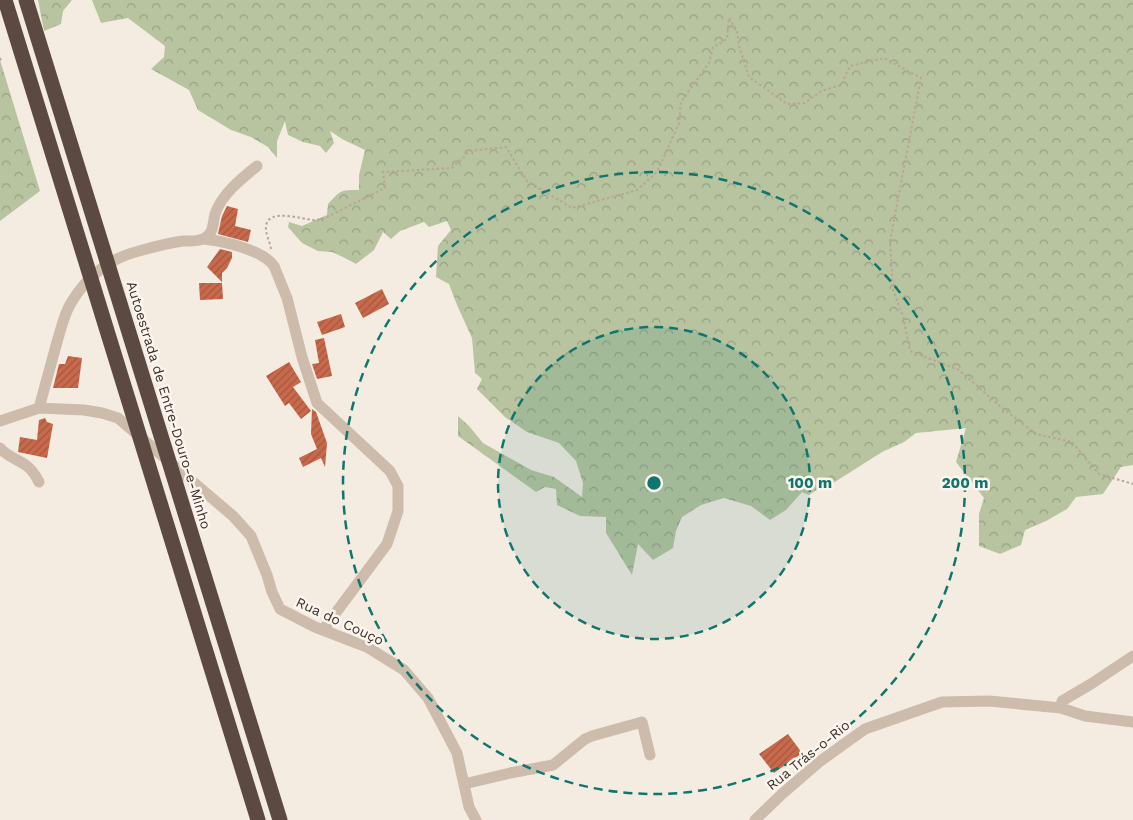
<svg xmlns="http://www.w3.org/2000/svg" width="1133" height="820" viewBox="0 0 1133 820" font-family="'Work Sans',sans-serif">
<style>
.forest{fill:url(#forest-crowns)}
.building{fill:url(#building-hatch)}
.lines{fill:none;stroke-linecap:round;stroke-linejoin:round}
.path{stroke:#b9a596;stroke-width:2;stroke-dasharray:2.5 2.5;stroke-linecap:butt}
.street{stroke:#cdbbac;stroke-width:11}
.highway-bridge{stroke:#5c4a42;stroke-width:15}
.ring{fill:none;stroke:#0f766e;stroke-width:2.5;stroke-dasharray:9 6}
.labels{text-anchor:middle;stroke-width:5;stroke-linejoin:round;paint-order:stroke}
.street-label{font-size:14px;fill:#3b302b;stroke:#fbf5ee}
.centre{fill:#0f766e;stroke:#fbf5ee;stroke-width:2.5}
.ring-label{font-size:15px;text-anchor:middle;font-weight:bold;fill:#0f766e;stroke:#fbf5ee;stroke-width:5;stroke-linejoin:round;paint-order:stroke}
</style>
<defs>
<pattern id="forest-crowns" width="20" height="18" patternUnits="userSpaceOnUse" patternTransform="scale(1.25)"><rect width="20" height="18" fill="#b8c4a0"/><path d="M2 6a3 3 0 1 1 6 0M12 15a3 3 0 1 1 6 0" fill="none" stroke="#97a083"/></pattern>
<pattern id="building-hatch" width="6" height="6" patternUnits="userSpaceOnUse" patternTransform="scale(1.25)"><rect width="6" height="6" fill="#c8694b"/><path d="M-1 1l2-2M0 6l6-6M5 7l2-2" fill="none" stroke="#a4573f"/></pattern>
</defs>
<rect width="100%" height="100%" fill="#f4ebe1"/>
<path class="forest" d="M38 0H72L63 11 61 24 44 31Z
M92 0H1133V465L1121 467 1103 494 1076 497 1067 509 1046 521 1025 530 1021 545 1000 554 979 546V514L984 498 956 462 966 428 916 433 904 442 882 452 830 485 818 489 809 495 802 492 786 510 770 520 751 506 724 498 701 505 682 517 676 531 673 548 653 560 638 544 632 575 606 533V517L580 516 557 505 556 489 545 487 536 492 458 436V416L469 426 483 443 531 470 554 477 582 497 583 483 576 461 559 443 527 432 505 417 477 389 482 379 475 373 472 338 457 305 449 284 436 277 438 246 451 230 447 221 429 227 424 222 400 231 391 239 383 232 374 250 356 264 343 257 332 252 318 251 302 243 288 227 289 222 302 226 327 215 328 204C341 190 340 190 359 190V175L365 150 342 139 330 131 334 143 326 153 320 146 303 142 288 135 285 121 277 141V158L268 147 251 137 231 130 198 110 189 90 151 69 164 57 165 46 128 18 101 23Z
M0 60 40 191 0 221Z"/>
<path class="building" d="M227 206 238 209 235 226 251 230 248 242 218 234 222 216Z
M220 249 232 252V258L227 268 222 273V282L207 267Z
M199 283H222L223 299 200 300Z
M382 289 389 304 363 318 355 303Z
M341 314 345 327 322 335 317 322Z
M324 338 332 376 317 379 312 364 319 363 315 340Z
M68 356 82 358 78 388H53L59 364H65Z
M289 362 301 382 293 387 311 411 301 419 289 403 285 406 266 376Z
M312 409 316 412 327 443 325 467 321 458 303 467 299 458 317 449 311 434Z
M45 418 47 422 53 424 47 458 18 452 20 437 37 440 39 420Z
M788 734 802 753 774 773 759 754Z"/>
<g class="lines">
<path class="path" d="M0 58 1 61
M271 249C270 242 265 233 266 226 268 208 302 219 313 220 317 220 321 219 325 218L385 188 383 172 452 168 470 151 506 147 527 181 572 208 637 190 657 172 679 123 681 102 709 63 713 47 727 39 729 18 737 31 739 46 749 77 787 104 805 103 821 91 841 85 850 66 884 58 921 78 890 241 893 290 903 316 910 351 959 370 1001 407 1036 434 1072 442 1099 474 1133 484"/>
<path class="street" d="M204 239C223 241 263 250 274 266L287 298 302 357 317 403 390 471 398 486V511L387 544 323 630
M39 408C45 386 51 364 57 342 61 329 64 314 71 303 86 277 110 258 139 251 153 247 169 243 183 241 191 241 198 242 205 238 214 233 213 222 215 214 222 194 241 179 257 166
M0 421 39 408 84 410 102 413 118 418 233 516 251 536 267 575 272 592 280 609 315 627 367 647 404 670 428 698 457 753 469 807 476 820
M0 448C7 457 18 459 27 466 32 470 36 476 39 482
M1061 708 1062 701 1091 684 1133 656
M464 784 510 773 553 765 585 739 592 736 642 722 650 755
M755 820 782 794 819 762 865 729 942 702 989 701 1061 708 1085 716 1133 722"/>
<path class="highway-bridge" d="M5 0 258 820
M26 0 280 820"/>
</g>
<circle cx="654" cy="483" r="156" fill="#0f766e" fill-opacity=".12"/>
<g class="ring">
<circle cx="654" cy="483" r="156"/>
<circle cx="654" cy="483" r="311"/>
</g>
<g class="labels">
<g class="street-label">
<text transform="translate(169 405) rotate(73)" y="5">Autoestrada de Entre-Douro-e-Minho</text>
<text transform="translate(340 621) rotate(25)" y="5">Rua do Couço</text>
<text transform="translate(808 755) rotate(-39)" y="5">Rua Trás-o-Rio</text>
</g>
</g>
<circle cx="654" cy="483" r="8" class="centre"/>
<g class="ring-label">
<text x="810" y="488">100 m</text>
<text x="965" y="488">200 m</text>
</g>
</svg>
